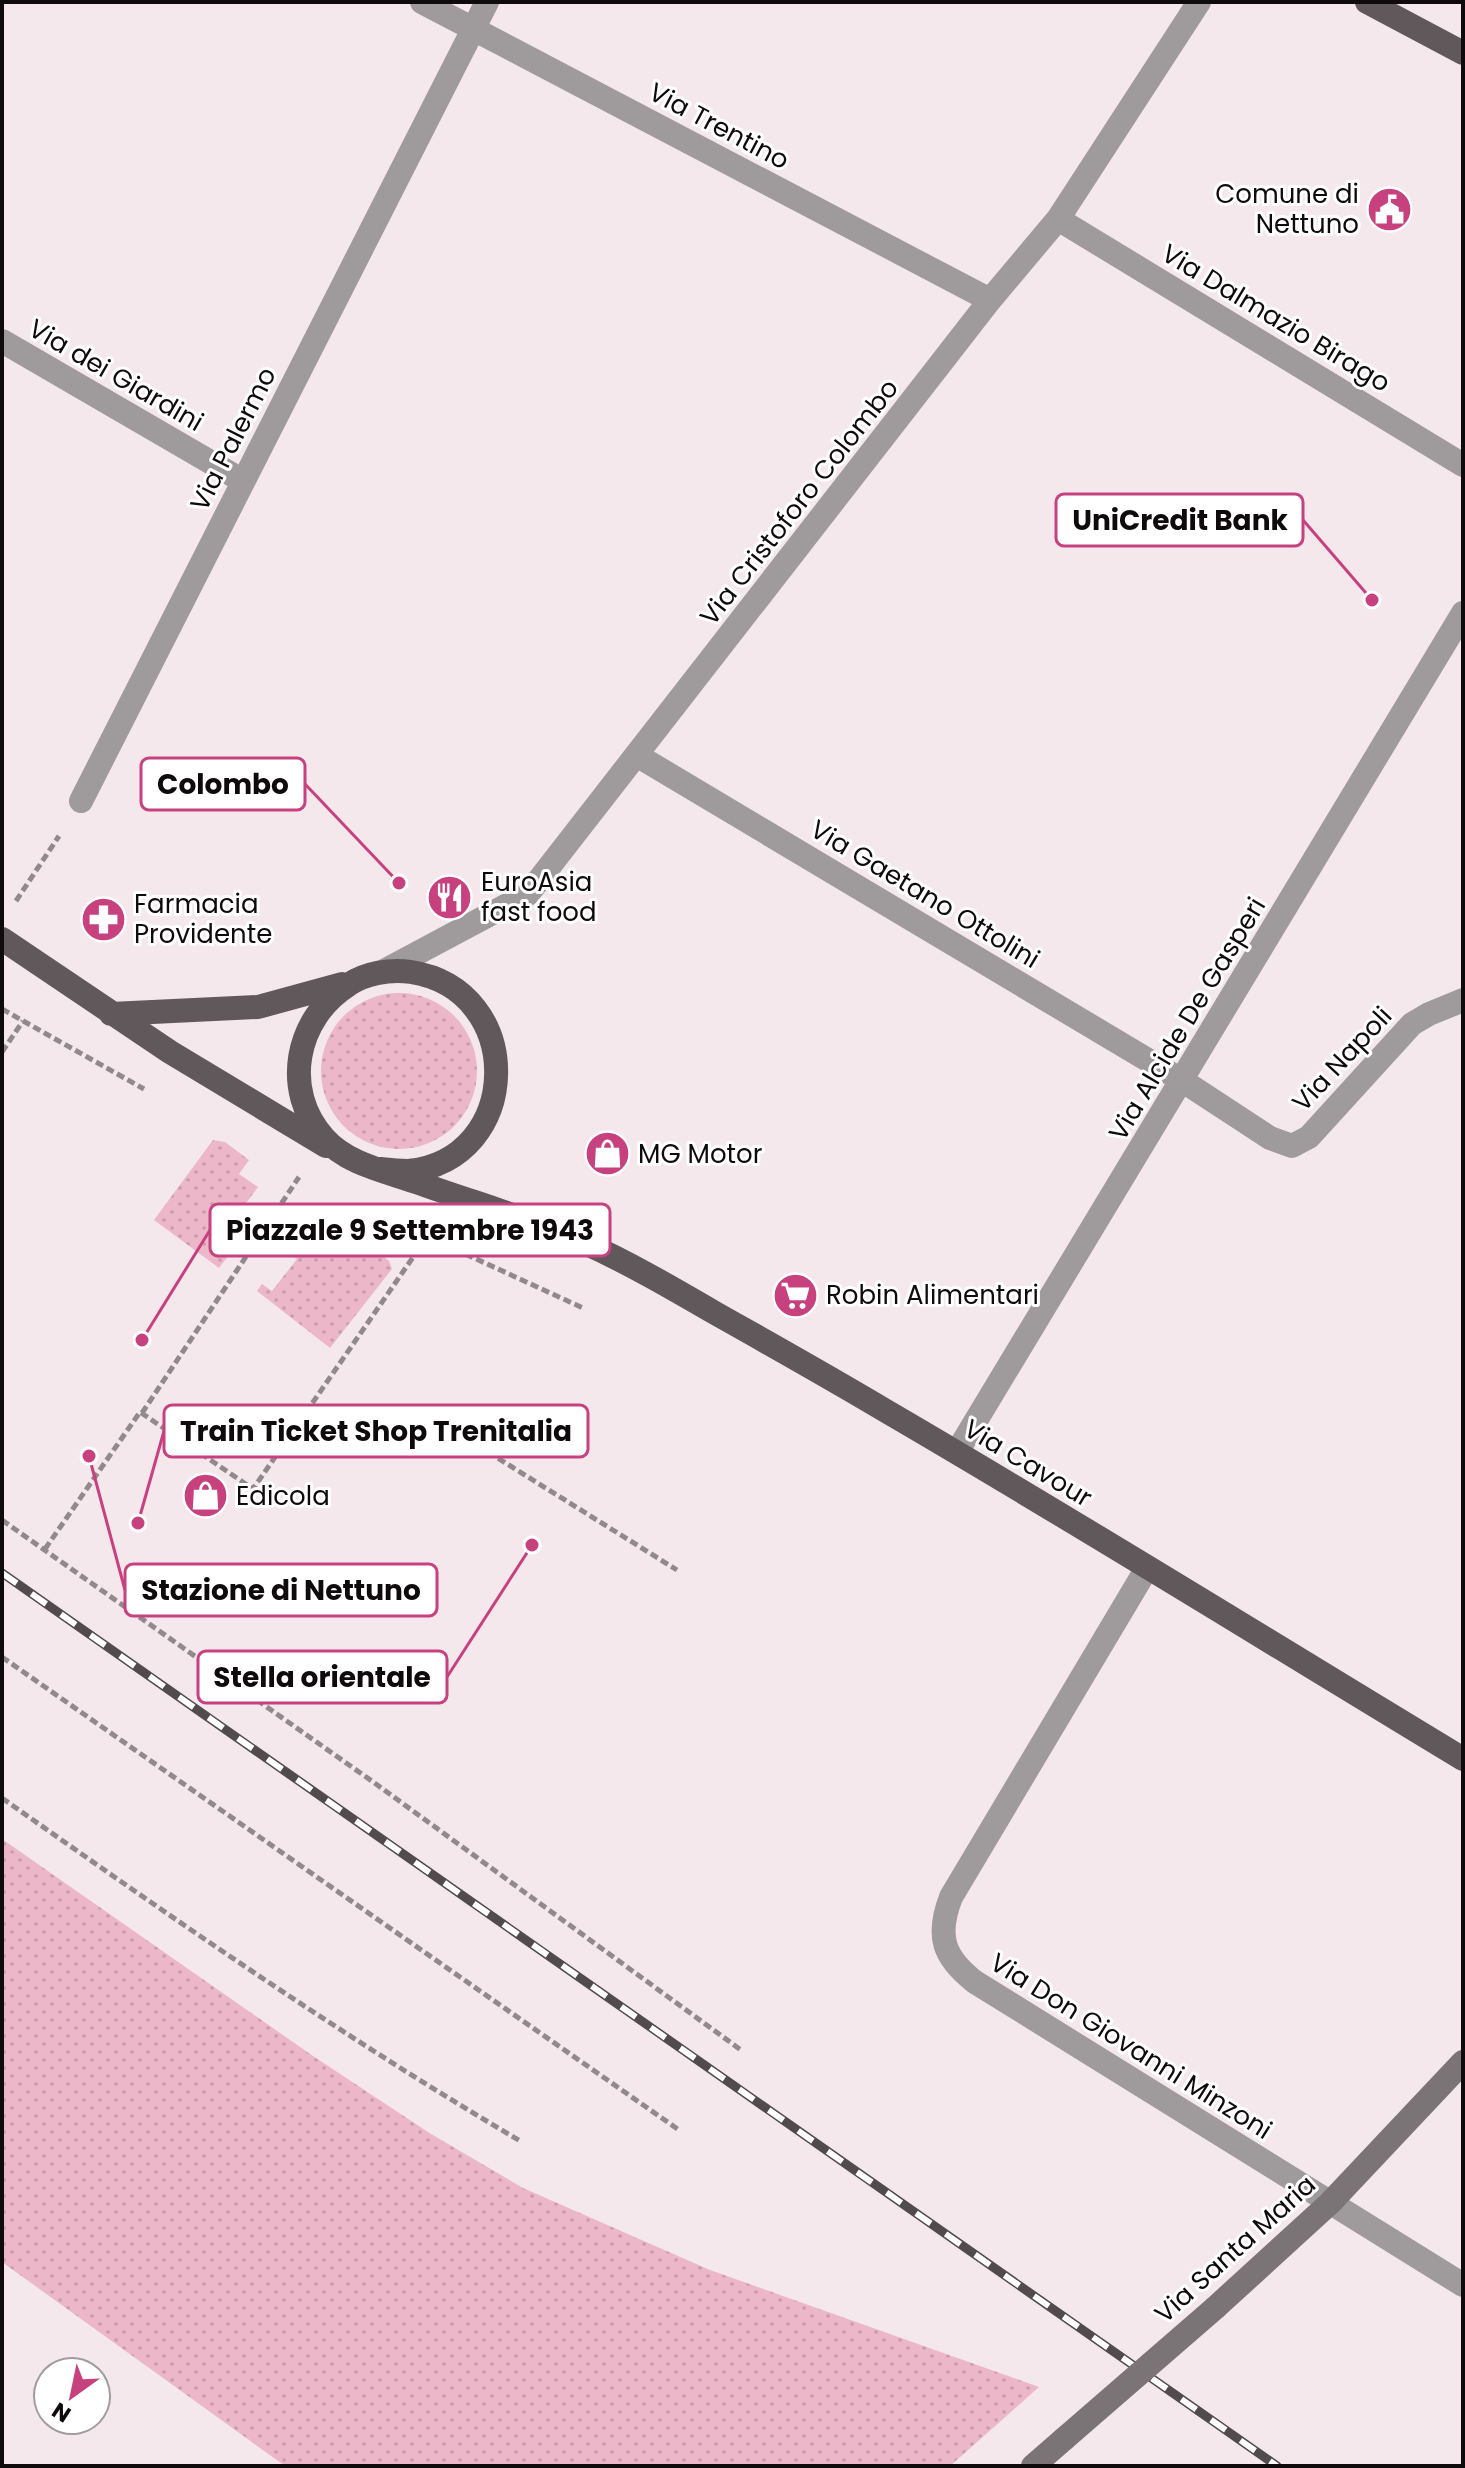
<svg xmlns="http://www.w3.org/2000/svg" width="1465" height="2468" viewBox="0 0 1465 2468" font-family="Poppins,sans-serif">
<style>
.grass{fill:url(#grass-dots)}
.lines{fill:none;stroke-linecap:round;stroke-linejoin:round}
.path{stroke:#91898c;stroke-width:5;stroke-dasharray:8 4;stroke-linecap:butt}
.street{stroke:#9f9a9c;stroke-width:24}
.secondary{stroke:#7b7476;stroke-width:24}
.primary{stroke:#61585b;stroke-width:24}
.rail-casing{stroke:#514b4d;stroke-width:9}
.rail{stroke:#fff;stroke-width:6;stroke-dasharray:18;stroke-linecap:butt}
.secondary-bridge{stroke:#7b7476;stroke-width:24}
.labels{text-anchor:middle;stroke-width:6;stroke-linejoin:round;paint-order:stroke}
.street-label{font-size:26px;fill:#0f0b0c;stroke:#fff}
.poi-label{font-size:26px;fill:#0f0b0c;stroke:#fff;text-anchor:start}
.leader{fill:none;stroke:#c8417f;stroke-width:3}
.callout-dot{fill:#c8417f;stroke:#fff;stroke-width:3}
.callout{fill:#fff;stroke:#c8417f;stroke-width:3}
.callout-label{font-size:28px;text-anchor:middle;font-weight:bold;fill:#0f0b0c}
</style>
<defs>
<pattern id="grass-dots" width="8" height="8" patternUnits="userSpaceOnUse" patternTransform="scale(2)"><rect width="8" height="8" fill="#ecb7c9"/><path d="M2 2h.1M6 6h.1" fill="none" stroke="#c99cab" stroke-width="1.8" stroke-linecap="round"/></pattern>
</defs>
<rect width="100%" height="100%" fill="#f4e8ec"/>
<path class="grass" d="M321 1071a78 78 0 1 1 156 0a78 78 0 1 1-156 0Z
M213 1140 225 1142 249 1160 239 1174 258 1187 241 1210 255 1220 219 1268 154 1220Z
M325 1213 334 1220V1232L354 1247 365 1242 389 1261 392 1269 330 1348 257 1291 262 1284 272 1291 297 1259 292 1255Z
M2 1839 313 2056 431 2134 523 2188 710 2270 1039 2387 950 2466H285L2 2262Z"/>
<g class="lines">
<path class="path" d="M16 901 59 836
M2 1009 144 1089
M2 1052 23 1021
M400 1224 583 1308
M142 1413 299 1177
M488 1452 677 1570
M2 1520 376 1784 741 2050
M45 1549 140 1412 253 1489 427 1237
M2 1657 679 2130
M2 1798C172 1918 343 2037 522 2142"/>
<path class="street" d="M422 2 990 300
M1058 219 1463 465
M2 341 243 481
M638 756 1183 1081 1270 1138 1292 1146 1309 1137 1412 1024 1429 1014 1463 1000
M81 801 487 2
M382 972 528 894 990 300 1058 219 1199 2
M957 1452 1463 613
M1147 1568 951 1897C936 1936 943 1957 975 1982L1463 2285"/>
<path class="secondary" d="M1215 2308 1330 2203 1463 2062
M1033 2466 1064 2439"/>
<path class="primary" d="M1367 2 1463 53
M2 939 170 1052 326 1146
M111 1014 258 1007 342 984
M380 1169C389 1170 399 1171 408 1171 523 1160 527 990 411 972 390 969 365 973 348 985 296 1018 281 1090 324 1138 347 1164 385 1171 416 1182 471 1202 529 1218 583 1242 629 1263 672 1288 715 1313 772 1345 829 1377 886 1411 1080 1524 1271 1643 1463 1759"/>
<defs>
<path id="rail" d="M2 1573 1277 2466"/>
</defs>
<use href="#rail" class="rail-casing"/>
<use href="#rail" class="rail"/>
<path class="secondary-bridge" d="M1064 2439 1215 2308"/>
</g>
<defs>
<symbol id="civic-disc" viewBox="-11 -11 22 22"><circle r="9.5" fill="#c8417f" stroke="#fff"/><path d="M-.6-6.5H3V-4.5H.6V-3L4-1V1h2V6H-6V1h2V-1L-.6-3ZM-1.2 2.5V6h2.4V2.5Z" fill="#fff"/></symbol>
<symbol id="restaurant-disc" viewBox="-11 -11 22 22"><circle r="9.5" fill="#c8417f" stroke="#fff"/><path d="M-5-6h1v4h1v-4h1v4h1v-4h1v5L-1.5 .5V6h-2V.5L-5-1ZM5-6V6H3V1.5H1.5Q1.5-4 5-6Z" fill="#fff"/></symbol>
<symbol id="pharmacy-disc" viewBox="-11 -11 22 22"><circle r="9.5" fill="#c8417f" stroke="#fff"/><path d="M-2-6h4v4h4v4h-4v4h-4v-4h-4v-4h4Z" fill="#fff"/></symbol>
<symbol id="shop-disc" viewBox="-11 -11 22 22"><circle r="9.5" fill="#c8417f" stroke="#fff"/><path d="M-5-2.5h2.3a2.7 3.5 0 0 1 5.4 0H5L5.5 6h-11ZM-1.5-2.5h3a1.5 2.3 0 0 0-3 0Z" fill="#fff"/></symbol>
<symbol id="supermarket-disc" viewBox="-11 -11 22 22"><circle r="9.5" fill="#c8417f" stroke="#fff"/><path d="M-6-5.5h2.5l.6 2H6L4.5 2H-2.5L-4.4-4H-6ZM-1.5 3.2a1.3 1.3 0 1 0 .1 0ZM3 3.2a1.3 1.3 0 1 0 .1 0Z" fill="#fff"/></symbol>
</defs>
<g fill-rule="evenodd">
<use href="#civic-disc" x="1364" y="184" width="51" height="51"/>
<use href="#restaurant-disc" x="424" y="872" width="51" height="51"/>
<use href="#pharmacy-disc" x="78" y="894" width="51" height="51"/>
<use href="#shop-disc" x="582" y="1128" width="51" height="51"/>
<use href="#supermarket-disc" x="770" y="1270" width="51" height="51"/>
<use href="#shop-disc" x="180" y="1470" width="51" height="51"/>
</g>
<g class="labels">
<g class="street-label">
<text transform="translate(719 126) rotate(28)" y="9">Via Trentino</text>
<text transform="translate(1276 318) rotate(31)" y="9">Via Dalmazio Birago</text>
<text transform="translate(116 375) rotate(30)" y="9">Via dei Giardini</text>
<text transform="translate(233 439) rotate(-63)" y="9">Via Palermo</text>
<text transform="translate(799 502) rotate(-52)" y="9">Via Cristoforo Colombo</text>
<text transform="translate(925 894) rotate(31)" y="9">Via Gaetano Ottolini</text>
<text transform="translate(1187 1019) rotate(-59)" y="9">Via Alcide De Gasperi</text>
<text transform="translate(1342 1059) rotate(-47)" y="9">Via Napoli</text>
<text transform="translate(1028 1463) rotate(31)" y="9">Via Cavour</text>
<text transform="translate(1131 2046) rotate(32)" y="9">Via Don Giovanni Minzoni</text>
<text transform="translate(1235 2249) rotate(-42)" y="9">Via Santa Maria</text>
</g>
<g class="poi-label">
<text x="1359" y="203" text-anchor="end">Comune di<tspan x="1359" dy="30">Nettuno</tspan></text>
<text x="481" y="891">EuroAsia<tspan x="481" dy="30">fast food</tspan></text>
<text x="134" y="913">Farmacia<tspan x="134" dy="30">Providente</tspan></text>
<text x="638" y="1163">MG Motor</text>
<text x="826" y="1304">Robin Alimentari</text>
<text x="236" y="1505">Edicola</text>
</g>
</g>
<path class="leader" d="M1372 600L1303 520M399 883L305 784M142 1340L210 1230M138 1523L164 1431M89 1456L125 1590M532 1545L447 1677"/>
<g class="callout-dot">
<circle cx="1372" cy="600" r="8"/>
<circle cx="399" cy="883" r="8"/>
<circle cx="142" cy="1340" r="8"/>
<circle cx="138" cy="1523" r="8"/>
<circle cx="89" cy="1456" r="8"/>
<circle cx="532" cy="1545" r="8"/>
</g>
<g class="callout">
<rect x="1056" y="494" width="247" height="52" rx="8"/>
<rect x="141" y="758" width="164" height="52" rx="8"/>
<rect x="210" y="1204" width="400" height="52" rx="8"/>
<rect x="164" y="1405" width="424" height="52" rx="8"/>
<rect x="125" y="1564" width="312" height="52" rx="8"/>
<rect x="198" y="1651" width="249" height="52" rx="8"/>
</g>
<g class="callout-label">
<text x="1180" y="530">UniCredit Bank</text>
<text x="223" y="794">Colombo</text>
<text x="410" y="1240">Piazzale 9 Settembre 1943</text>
<text x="376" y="1441">Train Ticket Shop Trenitalia</text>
<text x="281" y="1600">Stazione di Nettuno</text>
<text x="322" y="1687">Stella orientale</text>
</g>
<rect width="1465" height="2468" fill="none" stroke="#0f0b0c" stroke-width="8"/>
<g transform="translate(72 2396) rotate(213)"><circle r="38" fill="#ffffff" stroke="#9f9d9e" stroke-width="2"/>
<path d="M0-6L14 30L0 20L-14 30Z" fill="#c8417f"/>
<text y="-12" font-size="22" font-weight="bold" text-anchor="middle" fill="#0f0b0c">N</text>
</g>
</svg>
